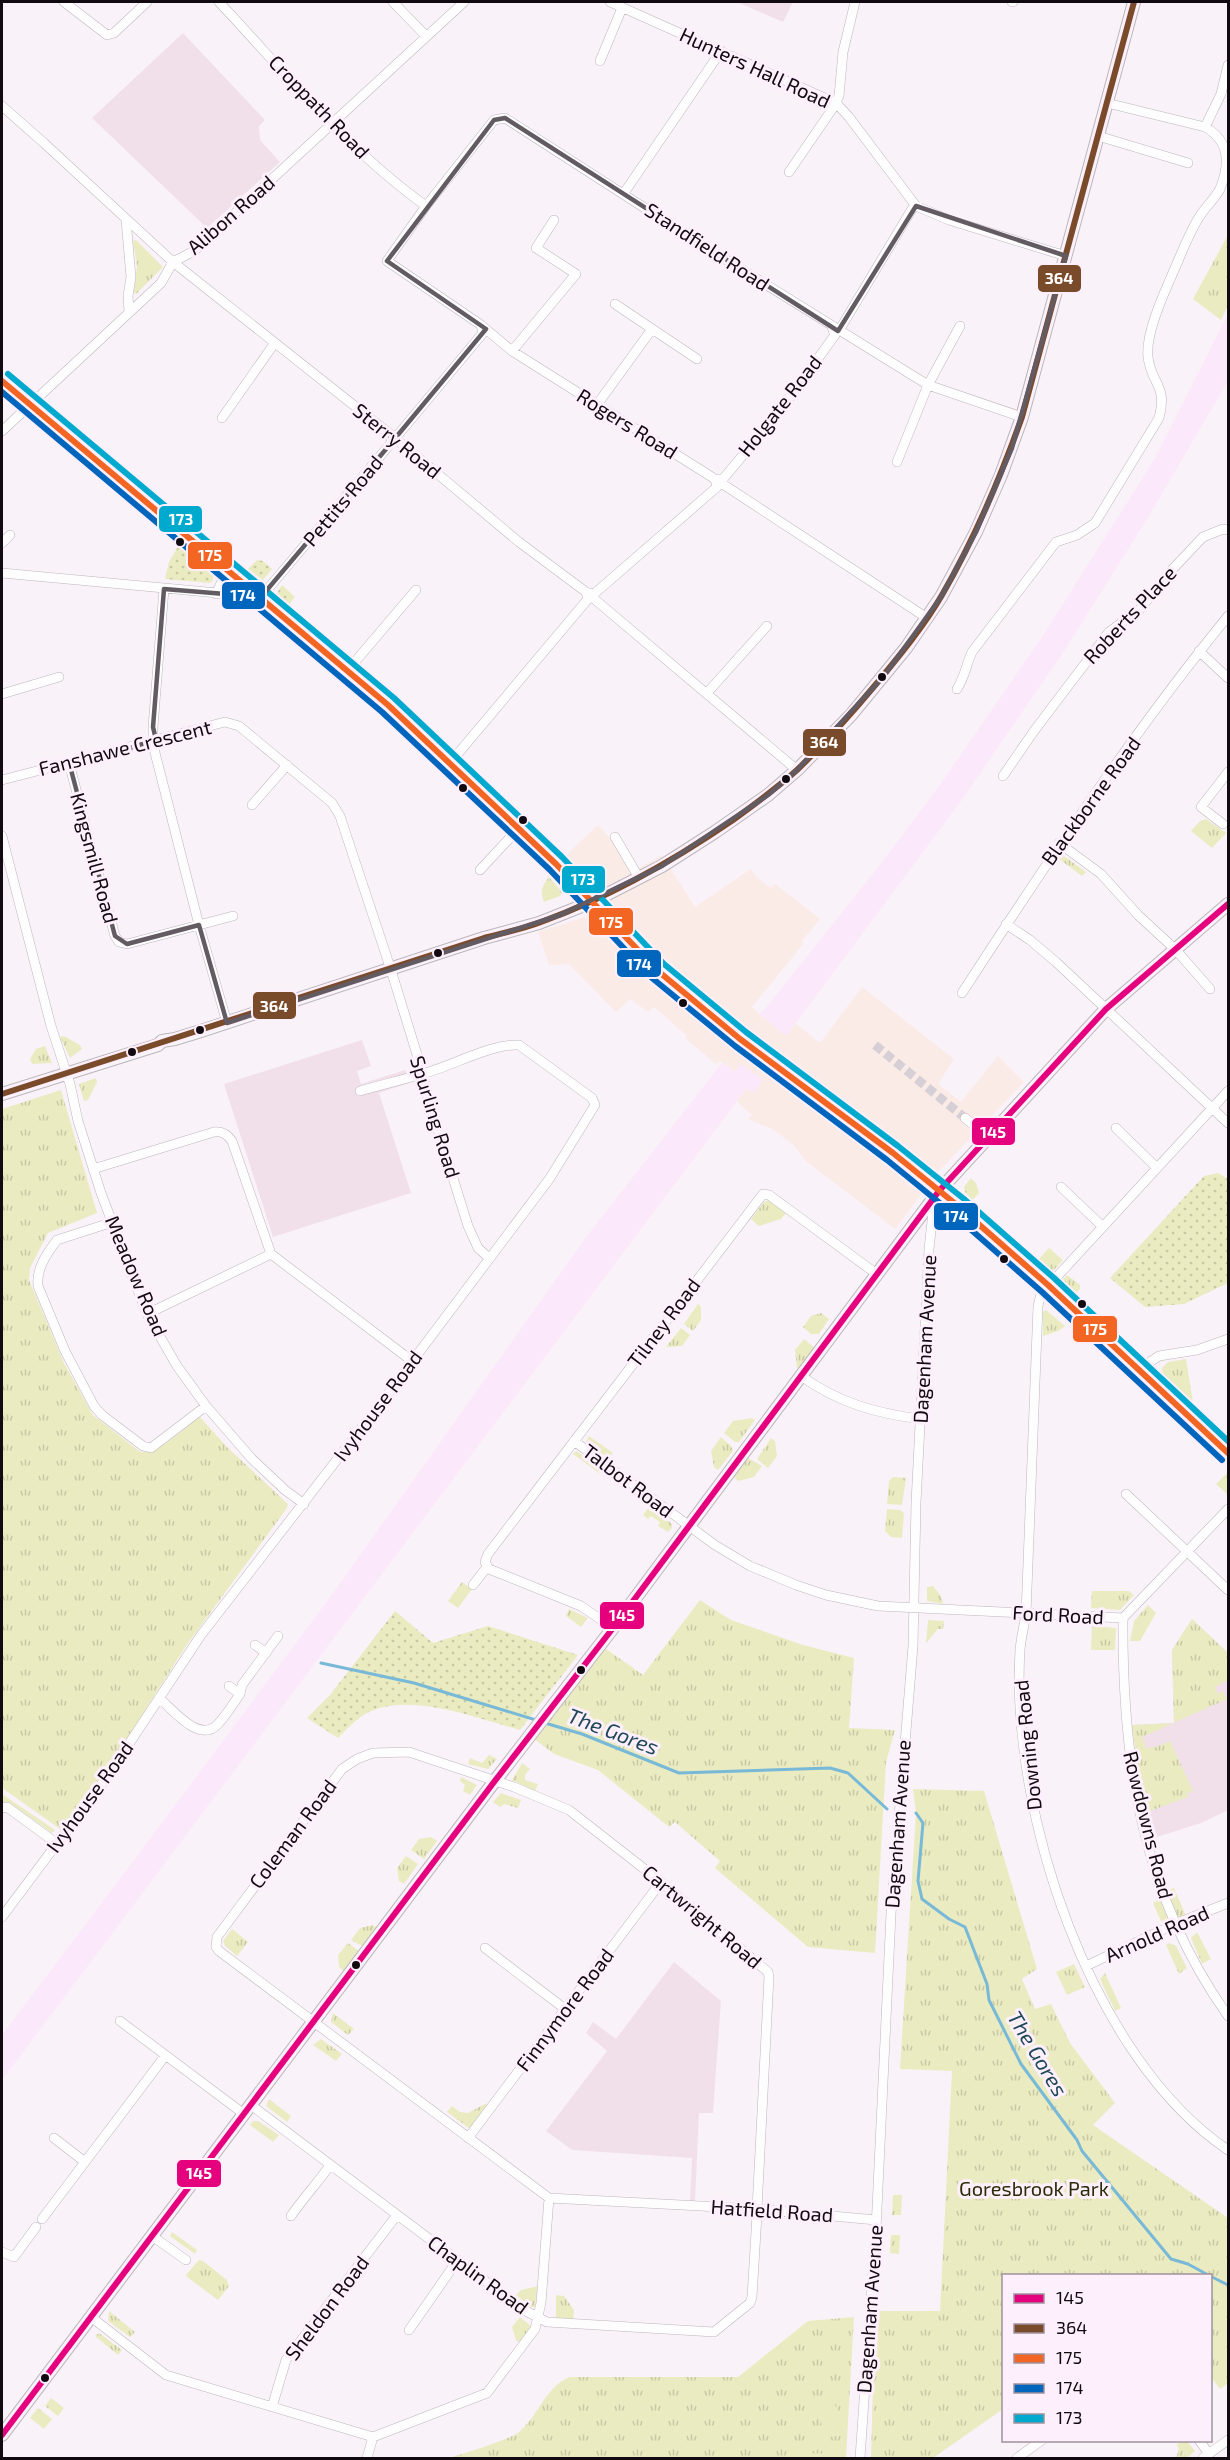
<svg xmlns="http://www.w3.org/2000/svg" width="1230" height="2460" viewBox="0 0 1230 2460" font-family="'Exo 2',sans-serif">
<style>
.commercial{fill:#fbebe7}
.education{fill:#f1e0ea}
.built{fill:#fbe8fa}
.grass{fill:url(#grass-tufts)}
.garden{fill:url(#garden-dots)}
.pitch{fill:#ebebc1}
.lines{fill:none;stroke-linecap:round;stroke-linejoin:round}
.stream{stroke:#78b9d7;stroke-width:3}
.street-tunnel{stroke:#d7cfd6;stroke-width:9;stroke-dasharray:9 4.5;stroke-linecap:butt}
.street-casing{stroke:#bdb6bc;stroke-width:10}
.secondary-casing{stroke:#bdb6bc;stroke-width:14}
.primary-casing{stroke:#d3ced2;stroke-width:15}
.street{stroke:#fefdfe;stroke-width:9}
.secondary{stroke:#f6f5f9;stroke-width:12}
.primary{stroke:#edeff5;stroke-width:14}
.bus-1-casing{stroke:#fdeffb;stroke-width:10}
.bus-2-casing{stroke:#fdeffb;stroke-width:10}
.bus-3-casing{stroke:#fdeffb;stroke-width:10}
.bus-4-casing{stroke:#fdeffb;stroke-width:10}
.bus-5-casing{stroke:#fdeffb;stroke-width:10}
.bus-1{stroke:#e5007d;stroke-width:6}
.bus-2{stroke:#7a4b2a;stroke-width:6}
.bus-3{stroke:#f26522;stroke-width:6}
.bus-4{stroke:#0065bd;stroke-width:6}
.bus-5{stroke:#00a9ce;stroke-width:6}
.marked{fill:none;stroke:#635b62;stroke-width:4.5;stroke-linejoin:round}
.bus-dot{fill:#110a11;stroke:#fdeffb;stroke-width:2}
.labels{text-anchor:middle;stroke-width:6;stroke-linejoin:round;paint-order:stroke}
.street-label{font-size:20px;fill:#110a11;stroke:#fdeffb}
.park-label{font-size:20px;fill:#2a2c07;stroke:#fdeffb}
.water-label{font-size:21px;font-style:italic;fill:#1e4758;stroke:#fdeffb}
.line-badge{stroke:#fdeffb;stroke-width:2}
.badge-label{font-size:16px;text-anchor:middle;font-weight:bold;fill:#fff}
</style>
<defs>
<pattern id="grass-tufts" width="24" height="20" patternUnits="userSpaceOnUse" patternTransform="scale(1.5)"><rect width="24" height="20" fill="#ebebc1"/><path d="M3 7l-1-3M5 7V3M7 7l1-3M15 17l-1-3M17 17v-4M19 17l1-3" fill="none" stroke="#c8c8a5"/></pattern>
<pattern id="garden-dots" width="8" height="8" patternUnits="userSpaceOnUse" patternTransform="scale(1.5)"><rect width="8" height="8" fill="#ebebc1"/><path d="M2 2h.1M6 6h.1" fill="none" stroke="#c8c8a5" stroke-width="1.8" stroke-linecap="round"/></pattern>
</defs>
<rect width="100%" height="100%" fill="#faf2f9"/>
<path class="commercial" d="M598 825 610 838 616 833 637 869 662 855 695 907 751 869 756 877 771 888 775 884 820 919 802 941 803 944 752 1007 759 1014 786 1035 795 1023 820 1043 862 987 954 1059 938 1084 961 1102 998 1056 1024 1082 939 1171 895 1229 806 1161 794 1145 772 1129 748 1119 752 1115 736 1101 746 1088 753 1093 742 1064 735 1072 720 1061 716 1064 685 1038 687 1036 654 1007 648 1012 630 999 616 1012 569 964 549 965 538 932 588 916 599 904 593 888 562 859Z"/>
<path class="education" d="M737 2H793L783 22Z
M183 33 265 120 259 126 260 140 280 162 207 228 92 118Z
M362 1040 371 1066 357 1071 361 1084 405 1070 409 1083 379 1093 411 1193 273 1237 224 1084Z
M1192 1619 1228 1653V1810L1201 1823 1154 1838 1141 1788 1132 1725 1174 1723 1172 1650Z
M674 1962 721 2001 713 2113H699L695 2201H690L692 2158 572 2150 546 2131 607 2051 586 2033 593 2022 616 2039Z"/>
<path class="built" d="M1228 314V381L1147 519 1064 651 961 801 786 1036 759 1014 765 1009 883 861 940 785 1042 637 1154 460Z
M722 1063 735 1072 741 1064 763 1080 753 1093 746 1089 2 2080V2035L135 1859 331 1596 587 1236Z"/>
<path class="grass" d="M1228 235V305L1221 320 1193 299Z
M136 240 163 267 136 294 134 292 137 266 133 241Z
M1206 819 1226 833 1212 848 1191 831 1200 821Z
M1064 856 1086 872 1082 876 1059 859Z
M549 877 562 892 560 896 544 902C540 891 542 886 549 877Z
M64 1036 80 1045 82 1049 70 1058 60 1037Z
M45 1046 52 1063 32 1064 30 1059 36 1049Z
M96 1078 97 1082 88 1100 84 1101 79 1084Z
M61 1090 97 1213 48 1233 30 1268 29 1280 64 1363 93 1415 139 1451C156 1458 185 1427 199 1416L227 1447 288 1504 287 1508 186 1646 106 1771 63 1831 2 1788V1109Z
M971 1178 976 1183 979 1193 972 1200 965 1192 964 1187Z
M769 1200 787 1212 781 1219 759 1226 751 1219 764 1202Z
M1049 1248 1063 1260 1053 1271 1039 1259Z
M1067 1275 1080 1285V1289L1071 1299 1057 1286Z
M698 1304 701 1307V1320L693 1331 684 1324Z
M1046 1310 1065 1326 1058 1331 1043 1336V1312Z
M821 1313 829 1319 819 1334H811L803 1327 811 1316Z
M681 1328 690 1335 682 1346 666 1347Z
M804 1339 815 1348 800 1370 797 1368 795 1350Z
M1186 1359 1193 1402 1162 1373V1368L1168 1362Z
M752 1418 755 1420 739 1442H735L724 1433 733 1421Z
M589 1436 613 1453 608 1458 586 1442Z
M721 1437 731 1446 733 1451 718 1470 714 1467 711 1451Z
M771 1438 775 1441 777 1456 768 1468 757 1459Z
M576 1451 602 1469 599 1473 573 1454Z
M748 1458 762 1466 754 1477 738 1481 734 1477Z
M1227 1473 1228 1474 1227 1494 1216 1484Z
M893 1477 906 1478 902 1505 887 1504 889 1481Z
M649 1507 672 1524V1528L668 1532 658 1526 660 1522 651 1516 648 1519 643 1515Z
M887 1509 900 1510 904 1513 902 1538 891 1537 885 1531Z
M462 1582 472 1589 458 1608 448 1601Z
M933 1586 941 1596 943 1604 927 1601V1587Z
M1092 1591H1129L1134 1595 1120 1610 1091 1608Z
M700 1600 731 1620 803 1645 854 1658 849 1728 895 1730 886 1762 875 1953 808 1947 715 1868 720 1861 675 1822 669 1827 598 1770 554 1754 533 1738 602 1646 643 1675Z
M1148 1605 1156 1613 1140 1641H1130L1134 1621Z
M569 1609 588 1618 581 1627 566 1616Z
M1192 1619 1228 1653V1680L1215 1687 1218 1694 1223 1691 1227 1699 1142 1737 1147 1749 1153 1746 1154 1748 1170 1741 1193 1791 1187 1793 1188 1797 1147 1812 1141 1788 1132 1725 1174 1723 1172 1650Z
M928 1620 944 1621 943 1629H938L926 1643Z
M1092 1626 1116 1628 1115 1650H1091Z
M489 1755 497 1759 488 1769 468 1764 470 1758 482 1763Z
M522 1763 530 1769 525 1775V1780L538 1784 535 1791 512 1780Z
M461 1777 477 1785 470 1795 463 1791 465 1785 460 1781Z
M913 1789 984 1791 1037 1969 1022 1979 1035 2009 1051 2004 1070 2043 1115 2103 1093 2125 1228 2218V2383L1220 2389 1211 2377 1210 2276H1004L1003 2409 933 2458H871L875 2311H940L952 2071 900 2069 916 1813Z
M501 1793 521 1800 518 1808 504 1804 500 1807 493 1802Z
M2 1794 55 1830 52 1833 10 1803 2 1802Z
M431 1837 437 1841 424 1859 411 1850 419 1839Z
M406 1856 418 1864 404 1884 399 1881 397 1868Z
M1174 1888 1186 1916 1181 1918 1177 1916 1166 1891Z
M1160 1899 1169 1921 1163 1926 1153 1903Z
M373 1925 378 1929 364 1947 351 1940 360 1928Z
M232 1929 248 1942 237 1956 225 1946 223 1941Z
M1197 1932 1211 1959 1202 1964 1191 1938Z
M348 1943 359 1951 358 1956 345 1972 339 1967 338 1955Z
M1169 1943 1176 1946 1187 1968 1179 1974 1166 1945Z
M1074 1964 1085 1987 1067 1995 1056 1972Z
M1105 1973 1121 2008 1115 2011 1100 1979Z
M333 2013 354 2029 348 2035 331 2022Z
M321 2039 342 2054 336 2061 313 2045Z
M269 2099 291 2116 287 2122 266 2106Z
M485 2104 490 2107 470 2129 447 2112 452 2106 460 2112 468 2113Z
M253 2121H258L279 2135 273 2142 250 2125Z
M893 2195H902L901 2215H892Z
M172 2232 197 2250 195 2254 170 2236Z
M891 2235H900L899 2254 890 2253Z
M199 2260 203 2261 227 2280 229 2286 218 2300 187 2277 186 2275Z
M538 2286 535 2307H531L516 2295 521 2290Z
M556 2295 564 2296 574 2310 573 2322 556 2320Z
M109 2311 135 2332 130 2337 108 2321Z
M520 2317 532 2327 521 2344 516 2340 512 2327Z
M854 2317 846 2458H449C462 2454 511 2439 519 2432 539 2415 544 2389 569 2377H738L808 2321Z
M99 2333 122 2350 118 2355 95 2336Z
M51 2398 64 2408 58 2416 45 2406Z
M38 2408 52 2419 44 2429 30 2418Z
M1183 2440 1187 2441 1195 2451 1187 2458H1176L1179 2449 1177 2445Z"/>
<path class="garden" d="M179 545 213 575V580L210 583 165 579 169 562Z
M257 560 263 561 272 569 263 580 248 569Z
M282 585 295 597 289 604 277 593Z
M1218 1173 1228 1179V1283L1184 1304 1145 1307 1110 1278 1204 1176Z
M395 1611 433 1643 488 1626 578 1655 520 1730C475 1718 404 1689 362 1716 353 1722 345 1731 338 1738L307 1718 330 1695Z"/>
<path class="pitch" d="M825 2406H836L840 2417 836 2423 837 2436 823 2438 820 2412Z
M839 2453 838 2458H793V2454Z"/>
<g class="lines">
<path class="stream" d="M321 1663 414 1683 536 1720
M545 1723 582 1734 679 1773 830 1768 848 1773 887 1809
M916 1813 923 1823 918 1881 922 1899 949 1919 965 1927 987 1984 989 2000 1021 2064 1077 2140 1082 2151 1171 2259 1188 2264 1210 2276
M1210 2276 1228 2285"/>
<path class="street-tunnel" d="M875 1045 965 1118"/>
<defs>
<path id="street" d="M64 2 107 35 114 33 147 2
M219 2C284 71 347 150 426 206
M393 2 426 36
M610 2 836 103 849 117 916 206 949 220 1066 256
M1012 2H1013
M600 61 622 8
M2 106 44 143 173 262 390 434 519 542 586 592 797 770
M1205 127 1221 94 1228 65
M1098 136 1188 163
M789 172 833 108 839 96 843 52 855 2
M624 193 721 51
M126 220 131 277 128 296 129 312
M615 304 697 359
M512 351 576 274 536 248 554 220
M596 406 652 329
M222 418 274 344
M2 431 161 283 173 262 194 251 464 2
M897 462 928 385 960 326
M2 543 10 535
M2 573 261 597 392 442 390 434 397 436 483 333 481 325
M164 589 153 727V745L199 925 227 1023
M216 594 228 569
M927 618 715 479 512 351 481 325 387 261 426 206 494 120 505 118 699 243 928 385 1022 417
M1199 651 1228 678
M348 670 416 590
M957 689C965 677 966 665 972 652L1056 542 1077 535 1095 523 1159 418C1168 385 1151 384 1148 357 1145 331 1168 285 1178 261 1184 247 1190 232 1198 219 1204 208 1214 200 1220 189 1230 164 1230 141 1205 127L1107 103
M707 693 767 626
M2 694 59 677
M69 763 115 936 119 942 127 944 233 916
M450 763 588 599 586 592 594 594 717 487 715 479H723L779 412 835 335 832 327 840 329 912 209 916 206
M1003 776 1034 731 1109 632 1140 609 1168 574 1203 537 1223 529 1228 530
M2 780 225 722 239 726 332 803 340 816 391 970 423 1074 429 1101 468 1226 478 1248 489 1258
M252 805 287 765
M1223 824 1201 807 1228 772
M2 836 51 1026 70 1084 78 1121 101 1193 147 1314 177 1366 206 1406 252 1459 285 1490 304 1504
M615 837 639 878
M1059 843 1101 874 1138 915 1176 950 1210 989
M480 870 518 829
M1006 924 1030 940 1056 962 1228 1123
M962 993C1046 864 1131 735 1228 616
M1228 1091 1041 1294 1038 1306 1026 1614C1024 1626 1021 1638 1020 1650 1010 1811 1090 2057 1228 2150
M965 1118 988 1137
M1116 1128 1157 1168
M93 1169 214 1132C222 1131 227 1134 232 1141L271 1254 412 1361
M1061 1187 1102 1226
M113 1222 57 1240C47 1253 36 1269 38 1286L65 1351 94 1406 102 1415 143 1446 151 1448 206 1406
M147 1314 271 1254
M1139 1369 1159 1356 1197 1350 1228 1339
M801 1376C839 1403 875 1413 920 1419
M574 1441 715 1545 750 1566 796 1585 826 1595 878 1606 1123 1618 1228 1509
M1126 1494 1228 1590
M473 1585 487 1567
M1123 1618C1122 1763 1142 1895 1228 2016
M613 1628 581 1606 489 1569 485 1562 488 1554 763 1194 769 1195 878 1275
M255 1645 266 1653
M240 1694 242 1685 278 1636
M159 1698C173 1710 199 1743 217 1725 226 1716 233 1704 240 1694L229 1686
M2 1808 7 1807 56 1843
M2 1917 109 1774 201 1635 384 1399 550 1178 595 1105 592 1098 519 1045C492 1043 450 1067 422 1074 402 1080 381 1085 360 1091
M485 1948 565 2009
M1086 1966 1175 1924 1228 1903
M120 2021 244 2114
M251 2105 524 2310 547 2322 714 2332 750 2303 752 2297 757 2215V2209L769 1977 768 1972 661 1882 569 1810 514 1787 409 1752 373 1753 357 1759 342 1769 217 1937 216 1947 219 1951 549 2198 757 2209 876 2220
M54 2138 85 2162
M468 2138 661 1882
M291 2216C303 2198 318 2183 330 2165
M42 2219 165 2056
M152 2236 186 2260
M2 2252 14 2257 36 2227
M91 2317 166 2375 373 2437 487 2393 535 2329 541 2303 549 2198
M409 2330 457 2261
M272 2407 286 2360 397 2215
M1199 2440 1209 2454
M367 2458 373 2437
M860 2458 876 2229 891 1914 913 1646 916 1503 929 1249 933 1212 938 1195
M1017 2458 1042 2440
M1203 2458 1228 2440"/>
<path id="secondary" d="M2 1094 158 1045 162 1041 175 1039 201 1031 484 938 539 923 592 902 662 866 715 832 768 795 797 770 851 715 906 648 941 597 976 532 1001 475 1022 417 1134 2
M2 2435 494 1782 613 1628 939 1191 1106 1009 1228 904"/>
<path id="primary" d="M2 381 388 705 556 864 658 971 740 1039 893 1153 958 1206 1048 1285 1228 1453"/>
</defs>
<use href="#street" class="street-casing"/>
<use href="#secondary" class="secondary-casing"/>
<use href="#primary" class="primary-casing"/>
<use href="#street" class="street"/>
<use href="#secondary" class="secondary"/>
<use href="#primary" class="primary"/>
<defs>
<path id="bus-1" d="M2 2435 494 1782 613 1628 939 1191 1106 1009 1228 904"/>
<path id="bus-2" d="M2 1094 484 938C503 933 523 929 541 922 610 897 673 861 733 820 755 804 777 788 797 770 826 742 852 713 877 683 900 655 924 626 942 595 975 538 1000 479 1022 417L1134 2"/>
<path id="bus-3" d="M2 381 388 705 556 864 658 971 740 1039 893 1153 958 1206 1048 1285 1228 1453"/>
<path id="bus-4" d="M2 392 382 712 550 870 652 978 735 1046 887 1160 952 1213 1042 1292 1222 1460"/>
<path id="bus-5" d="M8 374 394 698 562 857 664 964 746 1032 898 1146 964 1199 1054 1278 1228 1441"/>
</defs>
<use href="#bus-1" class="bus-1-casing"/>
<use href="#bus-2" class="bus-2-casing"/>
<use href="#bus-3" class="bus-3-casing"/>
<use href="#bus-4" class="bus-4-casing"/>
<use href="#bus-5" class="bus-5-casing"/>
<use href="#bus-1" class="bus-1"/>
<use href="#bus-2" class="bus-2"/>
<use href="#bus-3" class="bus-3"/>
<use href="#bus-4" class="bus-4"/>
<use href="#bus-5" class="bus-5"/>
</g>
<path class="marked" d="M505 118 838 331 916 206 1066 256 1012 448 976 532 941 597 884 676 797 770 768 795 662 866 560 915 227 1023 199 925 127 944 115 936 70 766 156 740 153 727 164 589 261 597 392 442 390 434 397 436 486 329 387 261 494 120Z"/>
<g class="bus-dot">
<circle cx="180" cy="542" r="5"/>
<circle cx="882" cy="677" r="5"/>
<circle cx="786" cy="779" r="5"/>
<circle cx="463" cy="788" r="5"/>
<circle cx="523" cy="820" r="5"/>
<circle cx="438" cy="953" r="5"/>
<circle cx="683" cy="1003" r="5"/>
<circle cx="200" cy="1030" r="5"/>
<circle cx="132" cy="1052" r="5"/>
<circle cx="1004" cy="1259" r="5"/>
<circle cx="1082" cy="1304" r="5"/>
<circle cx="581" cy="1670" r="5"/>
<circle cx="356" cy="1965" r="5"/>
<circle cx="45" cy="2378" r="5"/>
</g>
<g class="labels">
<g class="street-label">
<text transform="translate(755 68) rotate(25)" y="7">Hunters Hall Road</text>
<text transform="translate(319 107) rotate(46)" y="7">Croppath Road</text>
<text transform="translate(231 215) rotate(-41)" y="7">Alibon Road</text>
<text transform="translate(707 247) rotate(33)" y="7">Standfield Road</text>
<text transform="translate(780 406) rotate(-52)" y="7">Holgate Road</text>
<text transform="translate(627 424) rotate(32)" y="7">Rogers Road</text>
<text transform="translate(397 441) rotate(39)" y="7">Sterry Road</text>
<text transform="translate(343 501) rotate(-50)" y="7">Pettits Road</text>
<text transform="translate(1130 615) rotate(-47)" y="7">Roberts Place</text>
<text transform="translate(125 748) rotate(-14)" y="7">Fanshawe Crescent</text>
<text transform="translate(1091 801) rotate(-54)" y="7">Blackborne Road</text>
<text transform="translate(94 858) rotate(75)" y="7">Kingsmill Road</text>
<text transform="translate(435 1117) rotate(73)" y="7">Spurling Road</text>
<text transform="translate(136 1276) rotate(67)" y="7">Meadow Road</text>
<text transform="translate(664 1323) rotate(-53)" y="7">Tilney Road</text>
<text transform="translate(925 1339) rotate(-87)" y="7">Dagenham Avenue</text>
<text transform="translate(378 1406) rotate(-53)" y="7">Ivyhouse Road</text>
<text transform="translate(628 1481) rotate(37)" y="7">Talbot Road</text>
<text transform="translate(1058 1615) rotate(3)" y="7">Ford Road</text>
<text transform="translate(1028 1745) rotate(-96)" y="7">Downing Road</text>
<text transform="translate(90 1797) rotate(-54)" y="7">Ivyhouse Road</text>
<text transform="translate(898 1824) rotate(-86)" y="7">Dagenham Avenue</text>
<text transform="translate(1148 1825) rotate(76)" y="7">Rowdowns Road</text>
<text transform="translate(293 1834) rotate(-53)" y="7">Coleman Road</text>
<text transform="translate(702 1917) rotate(40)" y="7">Cartwright Road</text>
<text transform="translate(1157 1934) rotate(-24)" y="7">Arnold Road</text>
<text transform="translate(565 2010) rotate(-53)" y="7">Finnymore Road</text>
<text transform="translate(772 2211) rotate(4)" y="7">Hatfield Road</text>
<text transform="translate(478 2275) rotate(36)" y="7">Chaplin Road</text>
<text transform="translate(327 2308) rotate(-53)" y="7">Sheldon Road</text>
<text transform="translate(870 2309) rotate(-86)" y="7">Dagenham Avenue</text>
</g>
<g class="park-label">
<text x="1034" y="2196">Goresbrook Park</text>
</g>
<g class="water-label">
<text transform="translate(613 1732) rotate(21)" y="7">The Gores</text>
<text transform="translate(1037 2054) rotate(59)" y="7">The Gores</text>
</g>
</g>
<g class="line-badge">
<rect x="1037" y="264" width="45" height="29" rx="6" fill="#7a4b2a"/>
<rect x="158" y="505" width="45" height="28" rx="6" fill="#00a9ce"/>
<rect x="187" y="541" width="46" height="29" rx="6" fill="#f26522"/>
<rect x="221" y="581" width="45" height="29" rx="6" fill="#0065bd"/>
<rect x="802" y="728" width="45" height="29" rx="6" fill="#7a4b2a"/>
<rect x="561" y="865" width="45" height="29" rx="6" fill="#00a9ce"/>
<rect x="588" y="907" width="46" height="29" rx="6" fill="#f26522"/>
<rect x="616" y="949" width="46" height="29" rx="6" fill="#0065bd"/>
<rect x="252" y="991" width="45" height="29" rx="6" fill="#7a4b2a"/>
<rect x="971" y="1117" width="45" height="29" rx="6" fill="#e5007d"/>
<rect x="933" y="1202" width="46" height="29" rx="6" fill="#0065bd"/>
<rect x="1072" y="1315" width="46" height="28" rx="6" fill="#f26522"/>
<rect x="599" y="1601" width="46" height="29" rx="6" fill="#e5007d"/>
<rect x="176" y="2159" width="46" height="29" rx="6" fill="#e5007d"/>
</g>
<g class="badge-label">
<text x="1059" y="284">364</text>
<text x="181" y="525">173</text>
<text x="210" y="561">175</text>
<text x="243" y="601">174</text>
<text x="824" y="748">364</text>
<text x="583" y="885">173</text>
<text x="611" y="928">175</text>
<text x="639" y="970">174</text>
<text x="274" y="1012">364</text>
<text x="993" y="1138">145</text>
<text x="956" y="1222">174</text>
<text x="1095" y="1335">175</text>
<text x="622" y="1621">145</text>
<text x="199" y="2179">145</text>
</g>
<rect width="1230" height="2460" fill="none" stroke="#110a11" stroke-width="6"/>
<rect x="1002" y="2274" width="210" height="168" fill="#fdeffb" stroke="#9f939d" stroke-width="1.5"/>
<rect x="1014" y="2294" width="30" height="9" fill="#e5007d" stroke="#9f939d" stroke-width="1.5"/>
<text x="1056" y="2304" font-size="18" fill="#110a11">145</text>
<rect x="1014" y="2324" width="30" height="9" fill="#7a4b2a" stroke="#9f939d" stroke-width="1.5"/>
<text x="1056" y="2334" font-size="18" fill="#110a11">364</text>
<rect x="1014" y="2354" width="30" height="9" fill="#f26522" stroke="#9f939d" stroke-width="1.5"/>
<text x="1056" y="2364" font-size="18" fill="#110a11">175</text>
<rect x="1014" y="2384" width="30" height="9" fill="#0065bd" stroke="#9f939d" stroke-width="1.5"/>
<text x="1056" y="2394" font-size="18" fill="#110a11">174</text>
<rect x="1014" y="2414" width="30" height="9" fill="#00a9ce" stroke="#9f939d" stroke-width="1.5"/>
<text x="1056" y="2424" font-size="18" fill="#110a11">173</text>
</svg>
